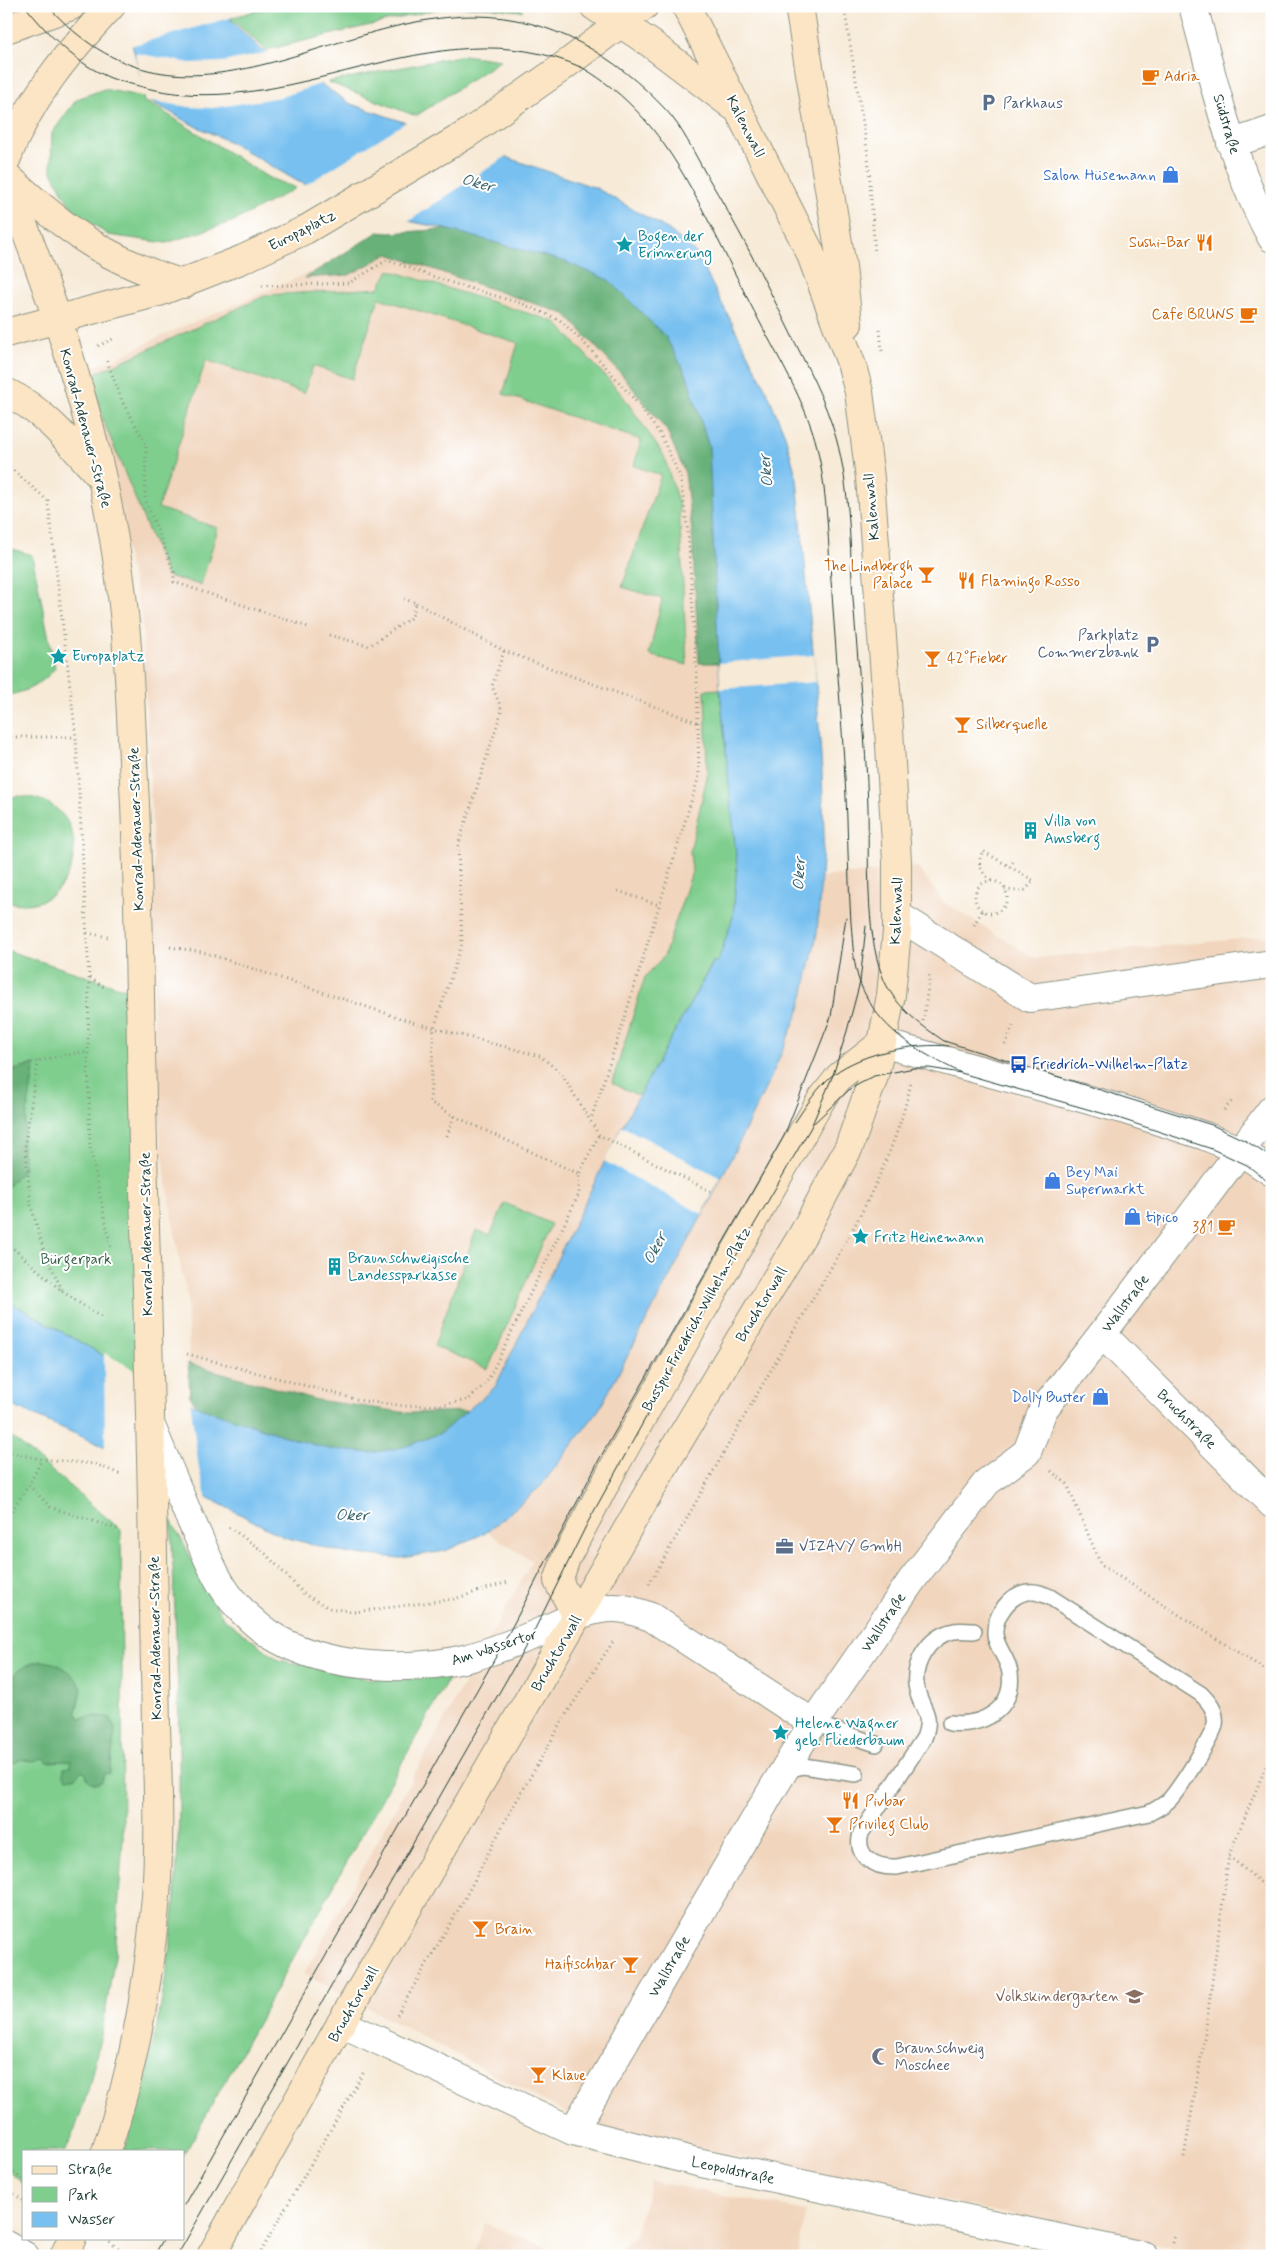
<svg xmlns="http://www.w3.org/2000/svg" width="1278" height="2262" viewBox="0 0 1278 2262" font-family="Mynerve,sans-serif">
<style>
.built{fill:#f1d5bd}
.green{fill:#7fce8e;stroke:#4f8661}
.forest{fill:#67b179;stroke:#437756}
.water{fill:#77c0f0;stroke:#4b7e92}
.pier{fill:#f7ead7}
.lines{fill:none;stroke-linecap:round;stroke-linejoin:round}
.lane-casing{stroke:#8b9486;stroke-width:18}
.street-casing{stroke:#8b9486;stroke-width:30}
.secondary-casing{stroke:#8b9486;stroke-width:30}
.path{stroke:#8b9486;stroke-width:3;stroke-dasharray:1 4;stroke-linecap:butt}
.lane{stroke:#fff;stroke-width:15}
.street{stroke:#fff;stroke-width:28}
.secondary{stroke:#fce5c4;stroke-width:28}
.tram{stroke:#1f3d34;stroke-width:1}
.street-bridge-casing{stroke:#8b9486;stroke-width:30;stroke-linecap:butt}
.secondary-bridge-casing{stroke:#8b9486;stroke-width:30;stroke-linecap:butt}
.street-bridge{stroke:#fff;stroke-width:28}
.secondary-bridge{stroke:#fce5c4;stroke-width:28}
.labels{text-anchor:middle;stroke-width:4;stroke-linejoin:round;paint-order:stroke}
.food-label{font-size:15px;fill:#c56008;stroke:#fff;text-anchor:start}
.service-label{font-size:15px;fill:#4e5e75;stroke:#fff;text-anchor:start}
.street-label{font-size:15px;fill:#1f3d34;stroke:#fff}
.shop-label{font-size:15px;fill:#366cbe;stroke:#fff;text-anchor:end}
.culture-label{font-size:15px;fill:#0d838f;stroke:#fff;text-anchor:start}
.transit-label{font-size:15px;fill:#164399;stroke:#fff;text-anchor:start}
.park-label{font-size:15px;fill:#37614a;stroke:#fff}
.education-label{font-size:15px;fill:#785e54;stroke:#fff;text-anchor:end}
.worship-label{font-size:15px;fill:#5b616d;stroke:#fff;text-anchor:start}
.water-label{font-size:16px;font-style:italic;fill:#39646c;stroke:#fff}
</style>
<rect width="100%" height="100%" fill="#fff"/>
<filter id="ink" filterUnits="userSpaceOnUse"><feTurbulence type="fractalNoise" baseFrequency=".02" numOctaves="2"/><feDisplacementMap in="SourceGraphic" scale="10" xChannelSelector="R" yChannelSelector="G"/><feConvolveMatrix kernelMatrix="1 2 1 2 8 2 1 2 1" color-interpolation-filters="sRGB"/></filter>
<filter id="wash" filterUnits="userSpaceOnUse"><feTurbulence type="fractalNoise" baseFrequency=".0096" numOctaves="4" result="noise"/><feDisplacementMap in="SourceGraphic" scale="20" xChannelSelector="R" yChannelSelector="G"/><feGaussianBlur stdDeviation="1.12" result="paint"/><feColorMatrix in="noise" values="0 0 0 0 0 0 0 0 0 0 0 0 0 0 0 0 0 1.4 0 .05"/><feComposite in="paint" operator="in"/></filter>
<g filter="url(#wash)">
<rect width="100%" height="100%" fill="#f7ead7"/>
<path class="built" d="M446 229 563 261 709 447 720 689 718 962 622 1126 495 1387 441 1433 190 1396 187 1291 182 1276 161 1146 153 1010 154 868 142 619 84 369 113 360 159 337 317 269 378 232 390 233Z
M918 867 943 902 1035 958 1272 936V2256H1223L1134 2241 589 2125 304 1974 532 1561 487 1532 541 1486 702 1214 772 1075 800 1009 817 934 822 877Z
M651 2181 806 2211 797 2256H614L635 2235Z
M485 2223 568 2256H473Z"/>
<path class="green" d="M273 6H521L522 11 486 7H446L266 50 230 18Z
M464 55 501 60 416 116 328 82Z
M104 89 143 97 144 102 151 104 269 178 296 188 234 221 166 243 108 235 71 208 51 170 52 133 77 99Z
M389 270 556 322 623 396 664 456 679 506 687 665 649 655 662 599 622 587 661 475 634 466 641 440 503 394 518 343 379 298 352 379 313 366 304 393 206 360 158 508 218 528 201 585 167 576 103 420 92 375 267 295 379 288Z
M6 547 32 555 55 668C42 684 26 693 6 695Z
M720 689 737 866 733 917 718 962H713L639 1096 612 1083 645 977 664 956 692 872 690 851 707 777 705 690Z
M16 796C108 797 80 925 6 901V798Z
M6 950 141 994 148 1381 6 1300Z
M505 1203 551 1224 488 1369 434 1346 476 1230 490 1235Z
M6 1432 121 1530 123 1838 115 1956 103 2026 88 2091 73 2135 65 2151H24V2184L6 2169Z
M171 1520 223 1618 279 1660 371 1679 449 1678 184 2155V2151H124C150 2072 167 1989 174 1906 185 1778 176 1648 171 1520Z"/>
<path class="forest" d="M446 229 563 261 609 280 665 336 687 375 709 447 719 663H699L692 532 685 473 667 431 623 376 565 314 388 254 349 275 305 278 378 232 390 233Z
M35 1064 22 1145 24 1169 6 1188V1073Z
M188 1363 317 1400 409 1413 467 1411 441 1433 404 1447 371 1453 329 1449 284 1436 196 1406 190 1396Z
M41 1661C59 1662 74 1672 82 1688L76 1712 80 1718 96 1716 111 1718 115 1729 110 1773 104 1774 102 1782C93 1786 87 1781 85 1772H80L77 1777 67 1779 63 1774 64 1768 71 1767V1761L48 1762 42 1758 31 1762 22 1759 14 1763 6 1761V1701L14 1700C7 1676 17 1666 41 1661Z"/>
<path class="water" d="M226 6 232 22 262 50 313 79 351 104 596 188 669 230 696 253 766 389 785 435 797 479 816 682 822 772 824 832 817 934 800 1009 772 1075 714 1193 600 1408 541 1486 487 1532 445 1551 401 1558 345 1553 284 1537 141 1463 6 1403V1300L148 1381 196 1406 284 1436 329 1449 371 1453 404 1447 441 1433 495 1387 622 1126 714 961 718 962 733 917 737 866 720 689 709 447 687 375 665 336 609 280 563 261 446 229 385 216 297 181 230 142 187 122 146 98 132 44Z"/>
<path class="pier" d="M119 6H229L233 17 130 46Z
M270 52 323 83 281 97 213 108 189 107 145 100 135 53 190 63 223 62Z
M408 121 508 155 406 223 384 218 304 186Z
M814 655 816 682 720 689 719 663Z
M622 1126 721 1178 702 1214 604 1161Z
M104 1353 190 1400 199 1469 207 1500 140 1465 105 1449Z"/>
</g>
<g filter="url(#ink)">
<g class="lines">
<defs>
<path id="lane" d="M813 1723 876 1744
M950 1723C981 1727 1015 1710 1010 1673 1008 1658 996 1648 995 1634 994 1616 1010 1594 1028 1592 1036 1591 1043 1594 1050 1597L1201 1694C1210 1703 1217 1712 1215 1725 1212 1738 1181 1786 1171 1798 1165 1805 1157 1809 1149 1813L897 1867C876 1868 854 1858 861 1833L924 1738C933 1713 922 1711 917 1690 911 1665 928 1636 954 1631 960 1630 968 1631 974 1631
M785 1773 795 1768 803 1766 856 1774"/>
<path id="street" d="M1193 6C1215 85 1232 166 1272 238
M1231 144 1272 130
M897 915 1030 998 1272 964
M882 1043 1125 1110 1205 1136 1239 1150 1272 1172
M1102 1334 1272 1504
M188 1514C202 1543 213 1577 233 1601 247 1617 262 1631 279 1640 331 1669 412 1672 468 1658 488 1653 507 1645 526 1638 554 1628 583 1607 615 1608 627 1608 640 1613 651 1617L813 1723
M341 2023 573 2131 697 2162 1144 2256
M573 2131 775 1785 813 1723 912 1580 987 1482 1027 1452 1043 1410 1102 1334 1272 1109
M6 2245 25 2256"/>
<path id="secondary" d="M594 6 650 43 733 106
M799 6 842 267 848 324
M6 29 71 6
M6 160C28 100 68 52 111 6
M8 177C66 230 107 261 184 284
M6 181C56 304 101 441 119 572 130 649 131 726 135 804 141 966 141 1128 147 1290
M6 333 159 292 243 259 305 230 467 134 557 71 644 6
M6 392C44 410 71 444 98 474
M577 1616 558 1581 566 1558 614 1467 821 1100 840 1076 882 1043
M106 2151C134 2069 149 1982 156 1896 160 1839 158 1783 156 1726 155 1651 153 1575 152 1500
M64 2256 72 2238
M211 2256 341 2023 671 1454 803 1234 849 1147 874 1076 882 1043 891 995 897 931V861L889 729 870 478 859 392 852 366 810 252 686 6"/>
</defs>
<use href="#lane" class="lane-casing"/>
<use href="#street" class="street-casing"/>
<use href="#secondary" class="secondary-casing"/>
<path class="path" d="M844 6 868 155 875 254
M6 282 11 292
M262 286 349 283 387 260 449 282 523 304 560 320 588 347 634 399 660 434 680 476 688 532 697 677 699 776 623 1023 591 1119
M880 330 882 351
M98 346 115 338
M107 361 123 403 146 444 145 499 174 572V582L308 627
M6 464 48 501 76 737 89 977 88 1053 90 1147 111 1249
M416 603 504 651 699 723
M329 635 369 646 412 617 416 603 404 599
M504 651 492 686 502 710 458 846 462 944 434 1028 430 1102 454 1116 579 1174
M6 737H76
M1010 867 1013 862
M991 880C981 873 976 863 983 851L1034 881 1025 890 1013 891 1005 889
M975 897a16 16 0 1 1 32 0a16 16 0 1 1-32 0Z
M618 891 659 905
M974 925 982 911
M87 933 108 937
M170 947 203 952 415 1023 540 1056 561 1073 599 1135 714 1193
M90 978 104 987
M923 1021 930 973
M1005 1045 1013 1026
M38 1061 25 1143 31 1206 44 1251 63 1292
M6 1070 38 1061 81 1052 88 1053
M1224 1110 1232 1101
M447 1136 454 1116
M6 1242 63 1292 102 1318
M187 1354 363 1401 406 1406 442 1405 468 1400 487 1382 579 1194V1174L599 1135
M6 1452 42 1459 95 1464 120 1474
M1051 1471 1067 1484 1101 1565 1272 1674
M29 1485 50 1507 117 1529
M6 1519 29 1485 42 1459
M229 1527 264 1552 304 1594 329 1608 355 1612 454 1599 508 1582
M649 1584C694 1507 737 1428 782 1351 831 1266 889 1181 911 1083
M1229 1856 1272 1892
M397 2015 465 1898 504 1823 567 1713 614 1640
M1184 2157 1206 2027 1229 1855 1272 1752
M6 2166 24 2181
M6 2188 24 2201
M106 2238 126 2256
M1173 2243 1175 2234
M258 2256 365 2070"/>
<use href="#lane" class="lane"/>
<use href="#street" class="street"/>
<use href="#secondary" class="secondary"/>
<path class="tram" d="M25 6C47 33 71 59 102 74 113 80 124 82 135 85 288 130 431 0 583 68 626 93 658 131 683 174 709 219 731 267 755 313 776 354 806 402 817 447 828 494 828 545 832 594 837 669 844 744 847 819 848 854 849 889 851 923 853 943 853 965 860 983 879 1031 918 1051 961 1073
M48 6C181 155 321 16 475 16 550 16 616 56 666 110 682 127 694 153 706 174 737 225 763 277 789 330 806 365 826 401 836 438 850 486 850 548 853 598 858 667 866 738 868 808 869 856 865 931 882 975 893 1005 919 1024 944 1041L1212 1125 1246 1141 1272 1158
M795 1122C806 1106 818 1086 834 1074 863 1052 915 1043 949 1046
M814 1123 850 1089 874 1076 914 1068H929L961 1073 1115 1117 1212 1149 1247 1165 1272 1185
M184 2205 502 1646 600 1458 784 1136 831 1017 846 917
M154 2256 164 2238
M177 2256 531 1637 588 1522 722 1280 811 1127 833 1075 847 1031 860 982 866 926"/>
<defs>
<path id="street-bridge" d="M151 1426 188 1514"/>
<path id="secondary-bridge" d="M147 1290 152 1500"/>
</defs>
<use href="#street-bridge" class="street-bridge-casing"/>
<use href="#secondary-bridge" class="secondary-bridge-casing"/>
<use href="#street-bridge" class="street-bridge"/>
<use href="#secondary-bridge" class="secondary-bridge"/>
</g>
</g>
<defs>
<symbol id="cafe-bare" viewBox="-9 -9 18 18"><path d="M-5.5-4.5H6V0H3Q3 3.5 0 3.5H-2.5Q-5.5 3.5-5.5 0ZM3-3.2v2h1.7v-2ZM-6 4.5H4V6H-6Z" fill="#e8710a" stroke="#fff" stroke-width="2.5" paint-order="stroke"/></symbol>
<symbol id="parking-bare" viewBox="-9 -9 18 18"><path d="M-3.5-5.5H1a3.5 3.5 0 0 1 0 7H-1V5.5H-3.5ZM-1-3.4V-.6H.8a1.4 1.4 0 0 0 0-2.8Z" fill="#5c6f8a" stroke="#fff" stroke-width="2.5" paint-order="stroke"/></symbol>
<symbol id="shop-bare" viewBox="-9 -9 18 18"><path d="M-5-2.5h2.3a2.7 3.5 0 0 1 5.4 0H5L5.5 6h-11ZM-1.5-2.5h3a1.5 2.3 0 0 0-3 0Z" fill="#3f7fe0" stroke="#fff" stroke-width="2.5" paint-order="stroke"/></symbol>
<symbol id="restaurant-bare" viewBox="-9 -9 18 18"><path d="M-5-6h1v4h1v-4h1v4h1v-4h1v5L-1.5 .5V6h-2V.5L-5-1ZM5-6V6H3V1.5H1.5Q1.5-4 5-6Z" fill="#e8710a" stroke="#fff" stroke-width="2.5" paint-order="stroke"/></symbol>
<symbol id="sight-bare" viewBox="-9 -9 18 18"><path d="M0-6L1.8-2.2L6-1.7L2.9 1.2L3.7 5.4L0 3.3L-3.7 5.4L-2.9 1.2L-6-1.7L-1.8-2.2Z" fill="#0f9aa8" stroke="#fff" stroke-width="2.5" paint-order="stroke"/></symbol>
<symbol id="bar-bare" viewBox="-9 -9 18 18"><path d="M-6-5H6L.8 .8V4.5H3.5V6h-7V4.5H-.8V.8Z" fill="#e8710a" stroke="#fff" stroke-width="2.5" paint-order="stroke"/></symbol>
<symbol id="building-bare" viewBox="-9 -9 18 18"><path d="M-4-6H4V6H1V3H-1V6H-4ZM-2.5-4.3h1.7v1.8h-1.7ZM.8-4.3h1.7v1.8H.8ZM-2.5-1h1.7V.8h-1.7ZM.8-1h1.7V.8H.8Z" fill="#0f9aa8" stroke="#fff" stroke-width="2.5" paint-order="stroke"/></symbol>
<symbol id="bus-bare" viewBox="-9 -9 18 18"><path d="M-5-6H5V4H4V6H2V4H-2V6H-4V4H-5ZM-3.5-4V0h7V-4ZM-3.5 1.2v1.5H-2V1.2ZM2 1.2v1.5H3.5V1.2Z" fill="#1a4fb4" stroke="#fff" stroke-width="2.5" paint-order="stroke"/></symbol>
<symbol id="office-bare" viewBox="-9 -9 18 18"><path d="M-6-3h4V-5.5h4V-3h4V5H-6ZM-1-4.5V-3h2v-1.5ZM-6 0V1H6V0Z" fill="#5c6f8a" stroke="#fff" stroke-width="2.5" paint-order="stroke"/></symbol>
<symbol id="school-bare" viewBox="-9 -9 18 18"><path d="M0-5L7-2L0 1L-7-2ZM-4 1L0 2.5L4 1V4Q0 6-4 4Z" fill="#8d6e63" stroke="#fff" stroke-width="2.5" paint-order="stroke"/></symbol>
<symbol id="mosque-bare" viewBox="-9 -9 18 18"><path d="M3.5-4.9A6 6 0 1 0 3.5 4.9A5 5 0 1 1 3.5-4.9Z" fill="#6b7280" stroke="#fff" stroke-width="2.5" paint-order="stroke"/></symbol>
</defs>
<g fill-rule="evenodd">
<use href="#cafe-bare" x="1138" y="64" width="25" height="25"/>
<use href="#parking-bare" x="976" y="90" width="25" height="25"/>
<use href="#shop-bare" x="1158" y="162" width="25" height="25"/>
<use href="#restaurant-bare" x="1192" y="230" width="25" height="25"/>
<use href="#sight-bare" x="612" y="232" width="25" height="25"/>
<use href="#cafe-bare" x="1236" y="302" width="25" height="25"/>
<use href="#bar-bare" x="914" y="562" width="25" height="25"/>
<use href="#restaurant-bare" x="954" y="568" width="25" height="25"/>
<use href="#parking-bare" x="1140" y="632" width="25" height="25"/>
<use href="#sight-bare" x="46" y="644" width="25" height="25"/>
<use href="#bar-bare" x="920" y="646" width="25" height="25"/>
<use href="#bar-bare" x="950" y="712" width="25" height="25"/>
<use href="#building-bare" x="1018" y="818" width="25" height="25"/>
<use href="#bus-bare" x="1006" y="1052" width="25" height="25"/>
<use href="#shop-bare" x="1040" y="1168" width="25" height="25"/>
<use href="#shop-bare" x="1120" y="1204" width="25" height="25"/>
<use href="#cafe-bare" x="1214" y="1214" width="25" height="25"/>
<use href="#sight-bare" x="848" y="1224" width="25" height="25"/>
<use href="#building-bare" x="322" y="1254" width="25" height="25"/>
<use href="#shop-bare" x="1088" y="1384" width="25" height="25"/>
<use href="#office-bare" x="772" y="1534" width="25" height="25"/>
<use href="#sight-bare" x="768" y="1720" width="25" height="25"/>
<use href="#restaurant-bare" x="838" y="1788" width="25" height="25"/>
<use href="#bar-bare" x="822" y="1812" width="25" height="25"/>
<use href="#bar-bare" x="468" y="1916" width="25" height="25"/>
<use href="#bar-bare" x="618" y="1952" width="25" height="25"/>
<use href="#school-bare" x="1122" y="1984" width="25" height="25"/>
<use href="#mosque-bare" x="868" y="2044" width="25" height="25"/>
<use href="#bar-bare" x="526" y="2062" width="25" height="25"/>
</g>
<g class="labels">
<g class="food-label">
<text x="1164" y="81">Adria</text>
<text x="1190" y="247" text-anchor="end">Sushi-Bar</text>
<text x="1234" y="319" text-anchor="end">Cafe BRUNS</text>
<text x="913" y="571" text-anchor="end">The Lindbergh<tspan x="913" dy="17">Palace</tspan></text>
<text x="981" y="586">Flamingo Rosso</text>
<text x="947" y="663">42°Fieber</text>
<text x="976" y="729">Silberquelle</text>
<text x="1213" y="1232" text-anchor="end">381</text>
<text x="865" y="1806">Pivbar</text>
<text x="849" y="1829">Privileg Club</text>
<text x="495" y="1934">Brain</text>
<text x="616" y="1969" text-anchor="end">Haifischbar</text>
<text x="552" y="2080">Klaue</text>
</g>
<g class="service-label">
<text x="1003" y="108">Parkhaus</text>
<text x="1139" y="640" text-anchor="end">Parkplatz<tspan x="1139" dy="17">Commerzbank</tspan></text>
<text x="799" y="1551">VIZAVY GmbH</text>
</g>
<g class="street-label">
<text transform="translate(1227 124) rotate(73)" y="5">Südstraße</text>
<text transform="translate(746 126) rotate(63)" y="5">Kalenwall</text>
<text transform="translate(302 230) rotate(-27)" y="5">Europaplatz</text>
<text transform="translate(86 428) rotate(75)" y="5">Konrad-Adenauer-Straße</text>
<text transform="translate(871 507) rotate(-95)" y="5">Kalenwall</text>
<text transform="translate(136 829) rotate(-92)" y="5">Konrad-Adenauer-Straße</text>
<text transform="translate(896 911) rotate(-88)" y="5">Kalenwall</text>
<text transform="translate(146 1234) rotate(-91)" y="5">Konrad-Adenauer-Straße</text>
<text transform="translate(1125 1303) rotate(-53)" y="5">Wallstraße</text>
<text transform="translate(761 1304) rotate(-59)" y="5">Bruchtorwall</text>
<text transform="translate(696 1319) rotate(-61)" y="5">Busspur Friedrich-Wilhelm-Platz</text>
<text transform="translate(1187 1419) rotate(45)" y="5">Bruchstraße</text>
<text transform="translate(883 1622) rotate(-56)" y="5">Wallstraße</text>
<text transform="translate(155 1638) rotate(-91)" y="5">Konrad-Adenauer-Straße</text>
<text transform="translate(494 1647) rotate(-18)" y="5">Am Wassertor</text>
<text transform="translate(556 1653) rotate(-60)" y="5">Bruchtorwall</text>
<text transform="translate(669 1966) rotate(-60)" y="5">Wallstraße</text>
<text transform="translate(353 2004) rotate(-60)" y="5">Bruchtorwall</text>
<text transform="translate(733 2170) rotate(12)" y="5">Leopoldstraße</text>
</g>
<g class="shop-label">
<text x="1156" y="180">Salon Hüsemann</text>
<text x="1066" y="1177" text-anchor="start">Bey Mai<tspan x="1066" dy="17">Supermarkt</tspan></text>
<text x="1146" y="1222" text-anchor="start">tipico</text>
<text x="1086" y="1402">Dolly Buster</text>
</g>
<g class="culture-label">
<text x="638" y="241">Bogen der<tspan x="638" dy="17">Erinnerung</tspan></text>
<text x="72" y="661">Europaplatz</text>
<text x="1044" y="826">Villa von<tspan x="1044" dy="17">Amsberg</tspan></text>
<text x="874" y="1242">Fritz Heinemann</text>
<text x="348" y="1263">Braunschweigische<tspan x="348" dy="17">Landessparkasse</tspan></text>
<text x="795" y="1728">Helene Wagner<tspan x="795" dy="17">geb. Fliederbaum</tspan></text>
</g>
<g class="transit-label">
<text x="1032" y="1069">Friedrich-Wilhelm-Platz</text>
</g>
<g class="park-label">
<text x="76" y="1264">Bürgerpark</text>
</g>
<g class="education-label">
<text x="1120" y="2001">Volkskindergarten</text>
</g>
<g class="worship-label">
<text x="895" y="2053">Braunschweig<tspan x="895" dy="17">Moschee</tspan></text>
</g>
<g class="water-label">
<text transform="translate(478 182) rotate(15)" y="6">Oker</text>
<text transform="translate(765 471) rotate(-96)" y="6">Oker</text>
<text transform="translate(798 874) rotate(-87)" y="6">Oker</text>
<text transform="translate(654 1248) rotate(-63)" y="6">Oker</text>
<text transform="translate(352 1514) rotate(1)" y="6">Oker</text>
</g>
</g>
<rect width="1278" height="2262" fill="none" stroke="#fff" stroke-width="25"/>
<rect x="22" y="2150" width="162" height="90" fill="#ffffff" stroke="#a5b1ae"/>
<rect x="32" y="2166" width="25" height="8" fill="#fce5c4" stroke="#a5b1ae"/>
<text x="68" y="2174" font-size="15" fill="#1f3d34">Straße</text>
<rect x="32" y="2187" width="25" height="15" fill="#7fce8e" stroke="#a5b1ae"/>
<text x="68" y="2200" font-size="15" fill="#1f3d34">Park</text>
<rect x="32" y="2212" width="25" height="15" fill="#77c0f0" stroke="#a5b1ae"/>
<text x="68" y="2224" font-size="15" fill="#1f3d34">Wasser</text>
</svg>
